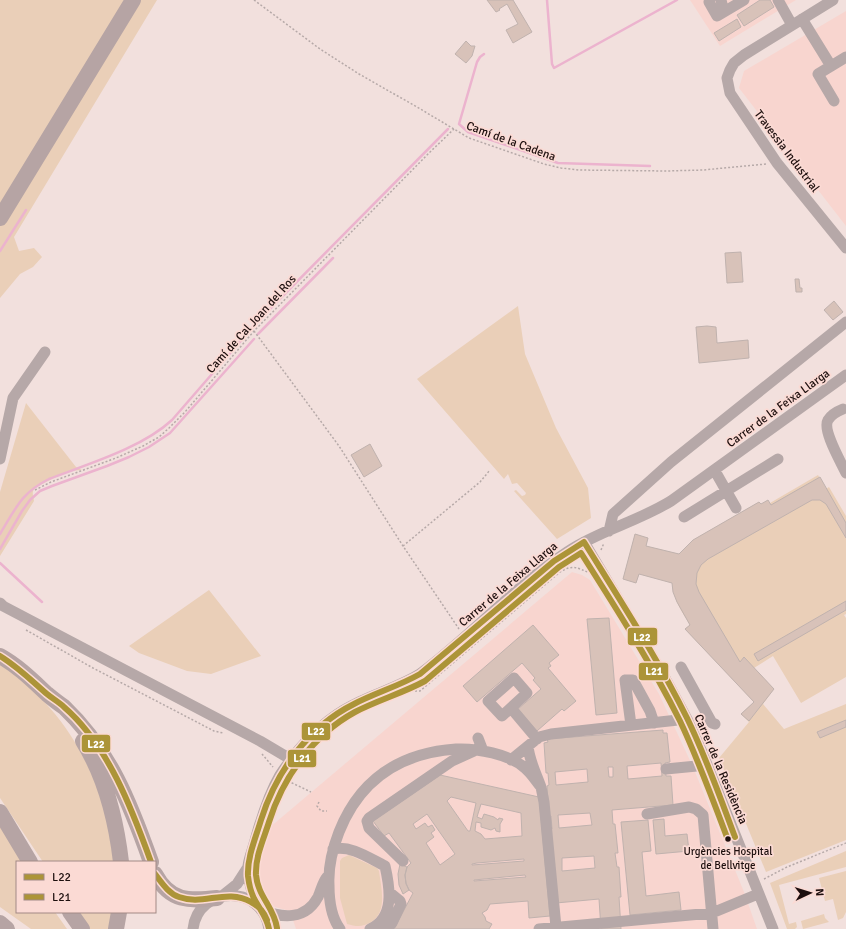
<svg xmlns="http://www.w3.org/2000/svg" width="846" height="929" viewBox="0 0 846 929" font-family="Signika,sans-serif">
<style>
.built{fill:#f8d5cf}
.green{fill:#eacfb8}
.lines{fill:none;stroke-linecap:round;stroke-linejoin:round}
.stream{stroke:#ecb3ce;stroke-width:2.5}
.building{fill:#d8c2b9;stroke:#c0b2ae;fill-rule:evenodd}
.path{stroke:#b6a9a8;stroke-width:1.5;stroke-dasharray:2 2;stroke-linecap:butt}
.minor{stroke:#b6a8a8;stroke-width:11}
.highway{stroke:#b6a4a4;stroke-width:16}
.bus-1-casing{stroke:#fbdad4;stroke-width:9}
.bus-2-casing{stroke:#fbdad4;stroke-width:9}
.bus-1{stroke:#ac9438;stroke-width:6}
.bus-2{stroke:#ac9438;stroke-width:6}
.bus-dot{fill:#1d0f0e;stroke:#fbdad4;stroke-width:1.5}
.labels{text-anchor:middle;stroke-width:3.5;stroke-linejoin:round;paint-order:stroke}
.bus-label{font-size:11px;fill:#1d0f0e;stroke:#fbdad4}
.street-label{font-size:12px;fill:#1d0f0e;stroke:#fbdad4}
.line-badge{stroke:#fbdad4;stroke-width:1.5}
.badge-label{font-size:11px;text-anchor:middle;font-weight:bold;fill:#fff}
</style>
<rect width="100%" height="100%" fill="#f2e0dd"/>
<path class="built" d="M690 0H796L720 46Z
M846 11V226L739 88 744 71Z
M572 572 582 575 590 580 659 694 693 767 744 892 757 929H296L290 911 275 907 262 896 256 879 269 828Z"/>
<path class="green" d="M0 0H157L14 237 19 251 34 248 42 257 33 267 20 274 0 298Z
M518 306 525 354 556 428 588 488 591 518 557 539 514 491 516 490 522 496 525 495 526 493 517 483 512 484 508 474 504 479 417 379Z
M26 403 76 467 82 470 68 471 36 487C31 491 33 495 34 501L0 556V492Z
M818 475 826 489 829 487 846 516V614L844 615 846 618V677L801 703 773 656 754 668 774 689 763 704 784 729 846 704V840L766 872 719 758 749 722 741 714 754 702 685 629 690 625C682 612 673 599 672 583L639 574 636 583 623 579 635 534 648 538 646 546 679 554 693 540 759 502 761 504 770 503Z
M209 590 261 656 211 674 187 671 139 653 129 646Z
M0 664C45 694 78 737 97 787 100 795 104 803 105 810 109 827 111 845 114 862H43L0 798Z
M0 823 23 862H17V912H55L67 929H31L0 907Z
M846 851V867L779 885 789 924 796 922 797 927 795 929H787L770 883Z
M349 855 377 868 379 871C381 887 388 912 371 922 363 927 357 927 347 924L340 898V861L342 858Z
M846 871V912L843 918 838 920 833 899 825 901 819 878Z
M77 912H113L110 929H89Z
M824 914 825 918 829 922 803 929 801 921Z"/>
<g class="lines">
<path class="stream" d="M547 0 552 64 554 68 677 0
M484 54 480 57 477 62 459 124 468 132 558 163 650 166
M0 251 26 210
M258 334 333 258
M0 534C16 508 21 493 49 479 88 464 142 448 172 420L259 320 448 129
M0 549 22 511 30 500 40 491 52 486 107 466 129 457 149 447 170 433 254 339
M0 563 42 602"/>
</g>
<path class="building" d="M487 0H513L532 32 513 43 506 30 518 24 507 4 499 9 500 10 496 12Z
M760 0H770L774 7 744 26 737 15Z
M737 19 741 27 719 41 714 33Z
M466 41 471 46H475L472 56 466 63 455 54Z
M741 252 743 282 727 283 725 253Z
M795 279H799L800 288H802V292H796Z
M834 301 843 312 833 320 824 310Z
M707 326 716 327 717 343 748 340 749 358 699 363 696 327Z
M370 444 382 466 364 477 351 455Z
M820 477 846 523V538L826 504 820 500H812L708 559 701 565 697 573 696 584 699 592 740 662 744 657 774 689 749 721 741 714 754 702 685 629 690 625 677 602 673 592 672 583 639 574 636 583 623 579 635 534 648 538 646 546 679 554 693 540 759 502 761 504 768 500 771 505Z
M846 601V610L758 661 754 654Z
M609 618 617 713 596 715 587 619Z
M533 625 559 655 549 663 551 666 548 668 576 701 564 711 562 709 537 731 518 709 541 689 533 680 535 678 522 663 477 702 463 686Z
M846 720V727L820 738 817 732Z
M663 730V733H667L670 762 665 763 666 776H671L673 805 612 810 613 824H615L618 853H615L617 867H619L621 897H619L621 929H601L599 899 556 903 550 829H552L551 816H549L547 786 549 785 548 773H546L544 743 548 742 547 739ZM661 763 662 776 628 779 627 766ZM608 767H613V777H609ZM587 769 588 782 556 785 555 772ZM590 813 592 825 559 828 558 815ZM594 856 595 868 562 871V858Z
M440 775 539 797 550 916 529 918 528 901 490 904 487 910 482 913 485 917 486 921 492 924 489 929H394L413 893 409 890 406 884 405 875 407 867 411 863 389 833 384 836 373 821ZM451 797 476 803 470 831H468L447 801ZM481 804 521 813 522 836 485 839 481 834 475 831 476 822 481 823V827L491 830 495 828 496 831 500 832V824L503 819 499 818 498 820 494 817 484 814 482 819 477 817ZM427 814 455 854 440 865 426 843 434 837 431 833 435 830 432 825 428 827 425 823 416 829 413 824ZM524 859V861L472 865V864L477 863ZM525 875 526 877 474 881V880Z
M664 819 665 836 687 834 689 851 656 854 653 820Z
M648 820 651 851 642 852 646 896 679 892 681 910 630 915 621 822Z
M400 864 407 867 405 875 406 883 409 890 403 894 399 885 398 874Z"/>
<g class="lines">
<path class="path" d="M254 0 320 49 359 74 417 107 469 138 544 164 561 168 579 170 666 171 703 170 766 164
M254 331 339 446 403 546 459 629
M35 490 51 482 116 458 143 446 159 437 169 428 185 412 254 331 429 153 454 129
M403 546 480 482 490 470
M601 550 604 543
M26 630 93 668 214 731 223 733
M415 691H420L560 572C573 564 577 568 590 573
M262 754 273 767
M288 781 311 792
M319 802 317 806 321 811H327
M279 803 288 783
M764 879 787 867 846 843"/>
<path class="minor" d="M710 0 709 2 717 16 744 0
M721 0 724 12
M778 0 792 25
M833 0 744 55 734 63 730 70 727 78 730 93 777 163 846 248
M802 19 831 66
M834 101 818 74 846 57
M843 409C838 411 831 415 828 420 822 430 841 462 846 473
M0 459 13 398 45 352
M715 471 736 508
M684 517 778 459
M609 531 613 514 671 462 846 322
M584 542 665 678 687 719 702 752 773 929
M0 603 3 606 260 741 292 760
M681 667 712 723 715 724
M514 678 527 693 502 716 488 701Z
M511 708 537 739
M631 725 625 680H633L650 711 654 723
M478 738 483 751
M511 760 539 737 551 734 687 719
M666 769 707 765
M541 787 544 802 556 927
M647 814 689 807 696 809 703 815 713 929
M333 849C351 845 369 858 385 866 390 888 395 918 370 929
M403 861 369 828 367 821 369 818 452 761 474 751
M222 896 237 884 248 867
M259 907C253 894 247 881 248 866 249 857 254 846 256 837 262 816 269 794 280 775 296 751 319 725 344 710 368 695 396 689 420 674 471 636 514 587 567 552 600 530 637 522 671 501L846 375
M261 910C282 918 305 921 318 897 321 891 322 883 327 877
M193 929C198 885 263 884 269 929
M340 929C331 917 329 900 329 885 328 866 332 850 339 832 360 779 400 753 456 749 477 748 509 754 525 768 531 773 536 781 541 787 536 773 529 760 528 746
M386 929 392 923 401 904 400 901 389 892
M539 929 712 913 758 894"/>
<path class="highway" d="M0 218 133 0
M0 656C18 666 32 680 47 694 53 699 58 703 64 707 110 751 130 803 151 862
M83 741C106 778 116 819 121 862
M0 812 30 862
M155 874C170 902 189 901 217 898
M70 912 82 929
M0 923 7 929
M116 929 119 912"/>
<defs>
<path id="bus-1" d="M0 656C18 667 32 681 47 694 53 699 59 702 64 707 108 745 132 809 151 862
M155 874C162 883 168 893 179 897 203 906 227 888 251 902 259 906 264 912 267 920
M269 929C267 918 261 911 256 902 251 894 249 885 248 876 247 857 256 837 261 820 276 772 308 727 354 704 375 693 399 686 420 674L554 561 584 542C620 600 657 657 687 718 706 757 720 797 735 837"/>
<path id="bus-2" d="M277 928C274 907 258 897 256 875 255 857 264 838 269 822 283 777 313 735 355 712 378 700 403 693 425 681L559 567 581 553C616 608 651 663 680 721 698 759 713 800 728 840"/>
</defs>
<use href="#bus-1" class="bus-1-casing"/>
<use href="#bus-2" class="bus-2-casing"/>
<use href="#bus-1" class="bus-1"/>
<use href="#bus-2" class="bus-2"/>
</g>
<circle class="bus-dot" cx="728" cy="839" r="3.5"/>
<g class="labels">
<g class="bus-label">
<text x="728" y="855">Urgències Hospital<tspan x="728" dy="14">de Bellvitge</tspan></text>
</g>
<g class="street-label">
<text transform="translate(511 141) rotate(20)" y="4">Camí de la Cadena</text>
<text transform="translate(787 151) rotate(53)" y="4">Travessia Industrial</text>
<text transform="translate(251 324) rotate(-48)" y="4">Camí de Cal Joan del Ros</text>
<text transform="translate(778 408) rotate(-36)" y="4">Carrer de la Feixa Llarga</text>
<text transform="translate(508 584) rotate(-40)" y="4">Carrer de la Feixa Llarga</text>
<text transform="translate(721 769) rotate(67)" y="4">Carrer de la Residència</text>
</g>
</g>
<g class="line-badge">
<rect x="627" y="627" width="31" height="19" rx="4" fill="#ac9438"/>
<rect x="638" y="662" width="31" height="19" rx="4" fill="#ac9438"/>
<rect x="301" y="722" width="30" height="19" rx="4" fill="#ac9438"/>
<rect x="81" y="734" width="30" height="19" rx="4" fill="#ac9438"/>
<rect x="287" y="749" width="30" height="19" rx="4" fill="#ac9438"/>
</g>
<g class="badge-label">
<text x="642" y="641">L22</text>
<text x="654" y="675">L21</text>
<text x="316" y="735">L22</text>
<text x="96" y="748">L22</text>
<text x="302" y="762">L21</text>
</g>
<rect x="16" y="861" width="140" height="52" fill="#fbdad4" stroke="#a28985"/>
<rect x="24" y="874" width="20" height="6" fill="#ac9438" stroke="#a28985"/>
<text x="52" y="881" font-size="12" fill="#1d0f0e">L22</text>
<rect x="24" y="894" width="20" height="6" fill="#ac9438" stroke="#a28985"/>
<text x="52" y="901" font-size="12" fill="#1d0f0e">L21</text>
<g transform="translate(810 893) rotate(86)" stroke="#fbdad4" stroke-width="3" paint-order="stroke">
<path d="M0-3L7 15L0 10L-7 15Z" fill="#1d0f0e"/>
<text y="-6" font-size="11" font-weight="bold" text-anchor="middle" fill="#1d0f0e">N</text>
</g>
</svg>
